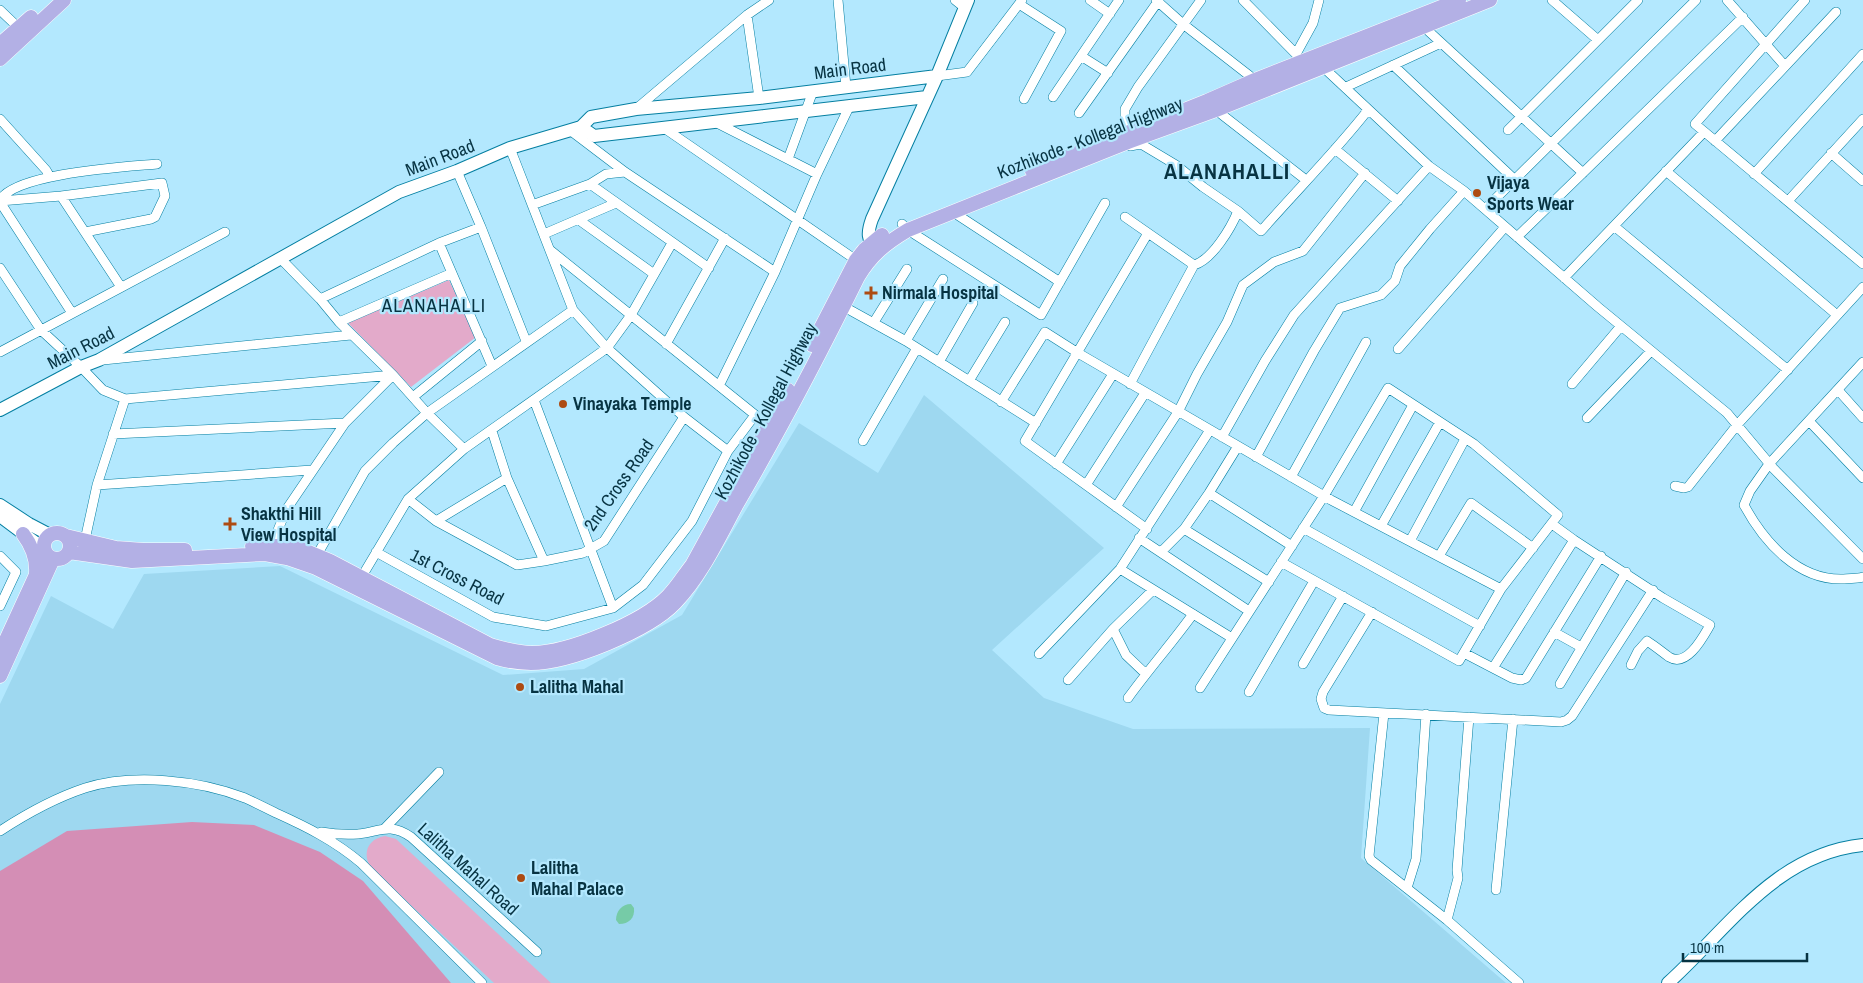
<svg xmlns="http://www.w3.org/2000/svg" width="1863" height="983" viewBox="0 0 1863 983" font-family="'Archivo Narrow',sans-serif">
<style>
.built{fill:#9ed8f0}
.green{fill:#e3aaca}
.forest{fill:#d48eb5}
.water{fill:#76cba7}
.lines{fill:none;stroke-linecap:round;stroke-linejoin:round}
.street-casing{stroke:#047fa1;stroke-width:10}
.secondary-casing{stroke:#047fa1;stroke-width:14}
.primary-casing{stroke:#fff;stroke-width:15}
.street{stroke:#fff;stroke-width:9}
.secondary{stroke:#fff;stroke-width:12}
.primary{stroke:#b3b0e5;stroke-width:14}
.poi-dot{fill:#ad4b12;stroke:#b3e8fe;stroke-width:2}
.labels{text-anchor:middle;stroke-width:4.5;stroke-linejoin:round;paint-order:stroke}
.street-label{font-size:18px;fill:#073342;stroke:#b3e8fe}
.poi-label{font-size:18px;font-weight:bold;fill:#073342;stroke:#b3e8fe;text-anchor:start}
.neighbourhood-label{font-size:19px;letter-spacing:1px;fill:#073342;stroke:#b3e8fe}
.district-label{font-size:22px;font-weight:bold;letter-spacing:1px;fill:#073342;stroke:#b3e8fe}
</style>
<rect width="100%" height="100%" fill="#b3e8fe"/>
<path class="built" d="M924 395 1104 548 992 650 1044 698 1133 729 1370 728 1361 858 1506 983H0V704L51 596 113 629 144 574 280 566 503 675 584 669 682 615 799 423 878 473Z"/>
<path class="green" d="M449 280 476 337 411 387 348 323Z
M385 836 396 839 551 983H494L371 868C362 854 367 839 385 836Z"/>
<path class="forest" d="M192 822 254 825 320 852 363 881 451 983H0V871L67 831Z"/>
<path class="water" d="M631 904 634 908C635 918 629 924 619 924L616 920C616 911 622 904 631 904Z"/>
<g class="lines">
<defs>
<path id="street" d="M838 0 846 87
M955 0 965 8
M1090 0 1110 14
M1156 0 1183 24 1255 80
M1243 0 1296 54
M1552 0 1598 40
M1727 0 1785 66
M1805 0 1695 124 1863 264
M1019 4 1061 31 1024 99
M0 10 22 31
M747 15 759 98
M1424 27 1583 173
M1081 56 1108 73
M1297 57 1296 54 1313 23 1319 0
M1393 65 1515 180
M1323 67 1429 166 1464 191 1598 307 1727 413 1773 468 1863 559
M937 76 967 72 1022 0
M1346 87 1441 43
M1053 97 1119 0
M636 109 747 15 769 0
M1216 110 1306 180
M1079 113 1159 0
M0 119 46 170 50 177
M715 122 817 174
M664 128 856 260
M1508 130 1638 0
M571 131 625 172 775 272
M1125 133V109L1138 87 1201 0
M1715 141 1836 12
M1130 146 1141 144 1176 165 1203 187 1238 211 1261 231C1297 190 1335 152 1368 110
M510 148 573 310 607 348 684 417 728 451
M1335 149 1398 201
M1831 153 1863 181
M788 159 813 91
M457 171 481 227 526 341
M1666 171 1837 315
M1754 174 1863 54
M590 184 709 268
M61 196 121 287
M0 200C16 173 125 167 157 164
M0 201 61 196 162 183 165 196 155 217 151 219 85 232
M1788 201 1863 119
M0 202 72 313
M532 205 590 184 606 174 625 172
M1485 209 1696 0
M953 212 1060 282
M1125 217 1194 265
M579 220 654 274
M902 224 908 230 1041 315 1105 203
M1614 226 1788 370
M544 234 616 203
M1517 237 1743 17
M439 243 492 366
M550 250 769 426
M281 259 320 299 339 322 393 375 427 413 464 449
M0 268 41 330 81 367 103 390 125 399 393 375
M1564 278 1704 132
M320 299 439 243 481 227
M839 304 906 341 1036 423
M339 322 452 273
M874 322 907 269
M906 341 943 279
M666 344 725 238
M1398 349 1505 227
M0 352 225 232
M103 360 351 335
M939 362 973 303
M1863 362 1769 464 1750 491 1744 505C1764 542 1798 581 1844 579 1850 578 1857 579 1863 577
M969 381 1005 322
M1130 384 1194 265C1212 260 1231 228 1238 211
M1572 384 1621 326
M719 386 775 272 817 174 850 105
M1838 390 1863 418
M413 397 482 341
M534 400 613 608
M1001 402 1045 332 1078 353 1331 500 1501 589
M1587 418 1651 351
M1809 421 1863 478
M492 431 507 478 544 561
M113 434 345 423
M1222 437 1265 361 1294 315 1429 166
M863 441 917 348
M1256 457 1314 351 1340 308 1381 295 1395 281 1400 266 1430 229 1464 191
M1056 464 1113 374
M1291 477 1366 342
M97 485 312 470
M1086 485 1145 393
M1675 486 1684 488 1688 487 1737 425 1863 287
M1209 493 1292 546
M408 499 436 521 517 565 544 561 583 553 604 541 684 417
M1116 507 1178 412 1197 374 1227 322 1243 285 1274 262 1303 251 1365 173
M1354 512 1413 405
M436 521 507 478
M1552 524 1574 540 1663 598 1710 625C1703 637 1687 668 1669 657 1662 652 1655 646 1647 641L1638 651 1631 665
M1381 526 1440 422
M1303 528 1480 626
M1147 529 1025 441 1148 233
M1184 529 1269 582
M1139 538 1249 611
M85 540 97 485 125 399
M1410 541 1465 439
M272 545 286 510 345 423 393 375
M376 552 493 617 546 626 613 608 643 585 692 521 728 451 755 415
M1161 552 1184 529 1209 493 1238 446
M317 555 365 471 393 443 427 413 573 310
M0 556 16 572 0 606
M1439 556 1471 503 1533 548
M1120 569 1232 638
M361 578 408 499 464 449 607 348 631 315 672 243
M1372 612 1323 692 1321 699 1324 708 1329 710 1561 722 1567 720 1572 716 1653 590
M1113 629 1126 655 1146 674
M1554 632 1581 647
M1464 653 1512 678 1521 680 1526 678 1601 556
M1039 654 1120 569 1210 430
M1303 664 1343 596
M1493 668 1574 540
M1068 680 1113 629 1153 590
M1560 684 1626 572
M1200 688 1324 496 1388 388 1474 444 1558 515 1501 589 1459 661 1281 562
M1249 692 1314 581
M1128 698C1149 669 1172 643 1193 614
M1384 713 1369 856 1371 860 1447 920 1519 983
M385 828 439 772
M0 831C26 814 55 798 85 788 133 773 199 780 245 798 256 803 266 808 276 813 307 827 335 841 361 863L482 983
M321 832C333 834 345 835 358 834 381 831 390 823 411 837L537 952
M1407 888 1416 859 1426 714
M1496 890 1513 719
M1447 920 1458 878 1457 870 1469 717"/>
<path id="secondary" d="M581 127 594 136 927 97
M877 251C867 239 867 233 872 219L937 76 968 0
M0 410 81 367 99 360 399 192 457 171 510 148 581 127 591 117 636 109 759 98 937 76
M0 505 29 524 50 535
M0 516 44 549
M1668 983C1728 929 1775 854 1863 845"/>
<path id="primary" d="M0 44 31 17
M0 59 64 0
M1032 171 1207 101 1255 80 1459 0
M812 345 856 260 864 250 882 235
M44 546a13 13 0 1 1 26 0a13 13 0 1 1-26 0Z
M23 534C32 546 37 558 36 573
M66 536 116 548 143 550H185
M252 546H287L301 549 330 561 490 645C504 649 517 653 532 653 568 653 643 622 668 596 677 587 684 575 692 565L788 390
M69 552 132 561 265 554 287 558 316 568 497 658C507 661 520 663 531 663 569 663 648 631 675 603 702 575 719 537 737 504 780 430 820 354 858 277 871 255 886 243 908 230L1128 142 1216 110 1490 0
M0 653 46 553
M0 676 53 559"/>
</defs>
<use href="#street" class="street-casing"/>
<use href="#secondary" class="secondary-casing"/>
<use href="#primary" class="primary-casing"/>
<use href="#street" class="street"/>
<use href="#secondary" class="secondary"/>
<use href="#primary" class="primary"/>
</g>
<g class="poi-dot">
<circle cx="1477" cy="193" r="5"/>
<path d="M868.5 285.5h5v5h5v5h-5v5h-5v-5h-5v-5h5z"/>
<circle cx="563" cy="404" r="5"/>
<path d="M227.5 516.5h5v5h5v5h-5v5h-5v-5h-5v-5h5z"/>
<circle cx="520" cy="687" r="5"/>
<circle cx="521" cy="878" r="5"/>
</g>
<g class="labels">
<g class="street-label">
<text transform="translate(850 69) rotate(-7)" y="6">Main Road</text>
<text transform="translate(1090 138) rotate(-21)" y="6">Kozhikode - Kollegal Highway</text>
<text transform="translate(440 158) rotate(-21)" y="6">Main Road</text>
<text transform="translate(81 348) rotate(-27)" y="6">Main Road</text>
<text transform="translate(766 411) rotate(-62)" y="6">Kozhikode - Kollegal Highway</text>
<text transform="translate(619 485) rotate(-55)" y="6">2nd Cross Road</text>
<text transform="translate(457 577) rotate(27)" y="6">1st Cross Road</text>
<text transform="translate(468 869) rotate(42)" y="6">Lalitha Mahal Road</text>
</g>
<g class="poi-label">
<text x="1487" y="189">Vijaya<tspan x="1487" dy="21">Sports Wear</tspan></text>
<text x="882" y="299">Nirmala Hospital</text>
<text x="573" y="410">Vinayaka Temple</text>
<text x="241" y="520">Shakthi Hill<tspan x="241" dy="21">View Hospital</tspan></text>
<text x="530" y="693">Lalitha Mahal</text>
<text x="531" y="874">Lalitha<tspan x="531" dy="21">Mahal Palace</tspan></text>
</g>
<g class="neighbourhood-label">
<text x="434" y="312">ALANAHALLI</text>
</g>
<g class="district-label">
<text x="1227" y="179">ALANAHALLI</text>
</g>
</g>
<path d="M1683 953v8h124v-8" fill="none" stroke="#073342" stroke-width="2.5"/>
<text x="1690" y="953" font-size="15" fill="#073342" stroke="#b3e8fe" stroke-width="4" paint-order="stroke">100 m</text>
</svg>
